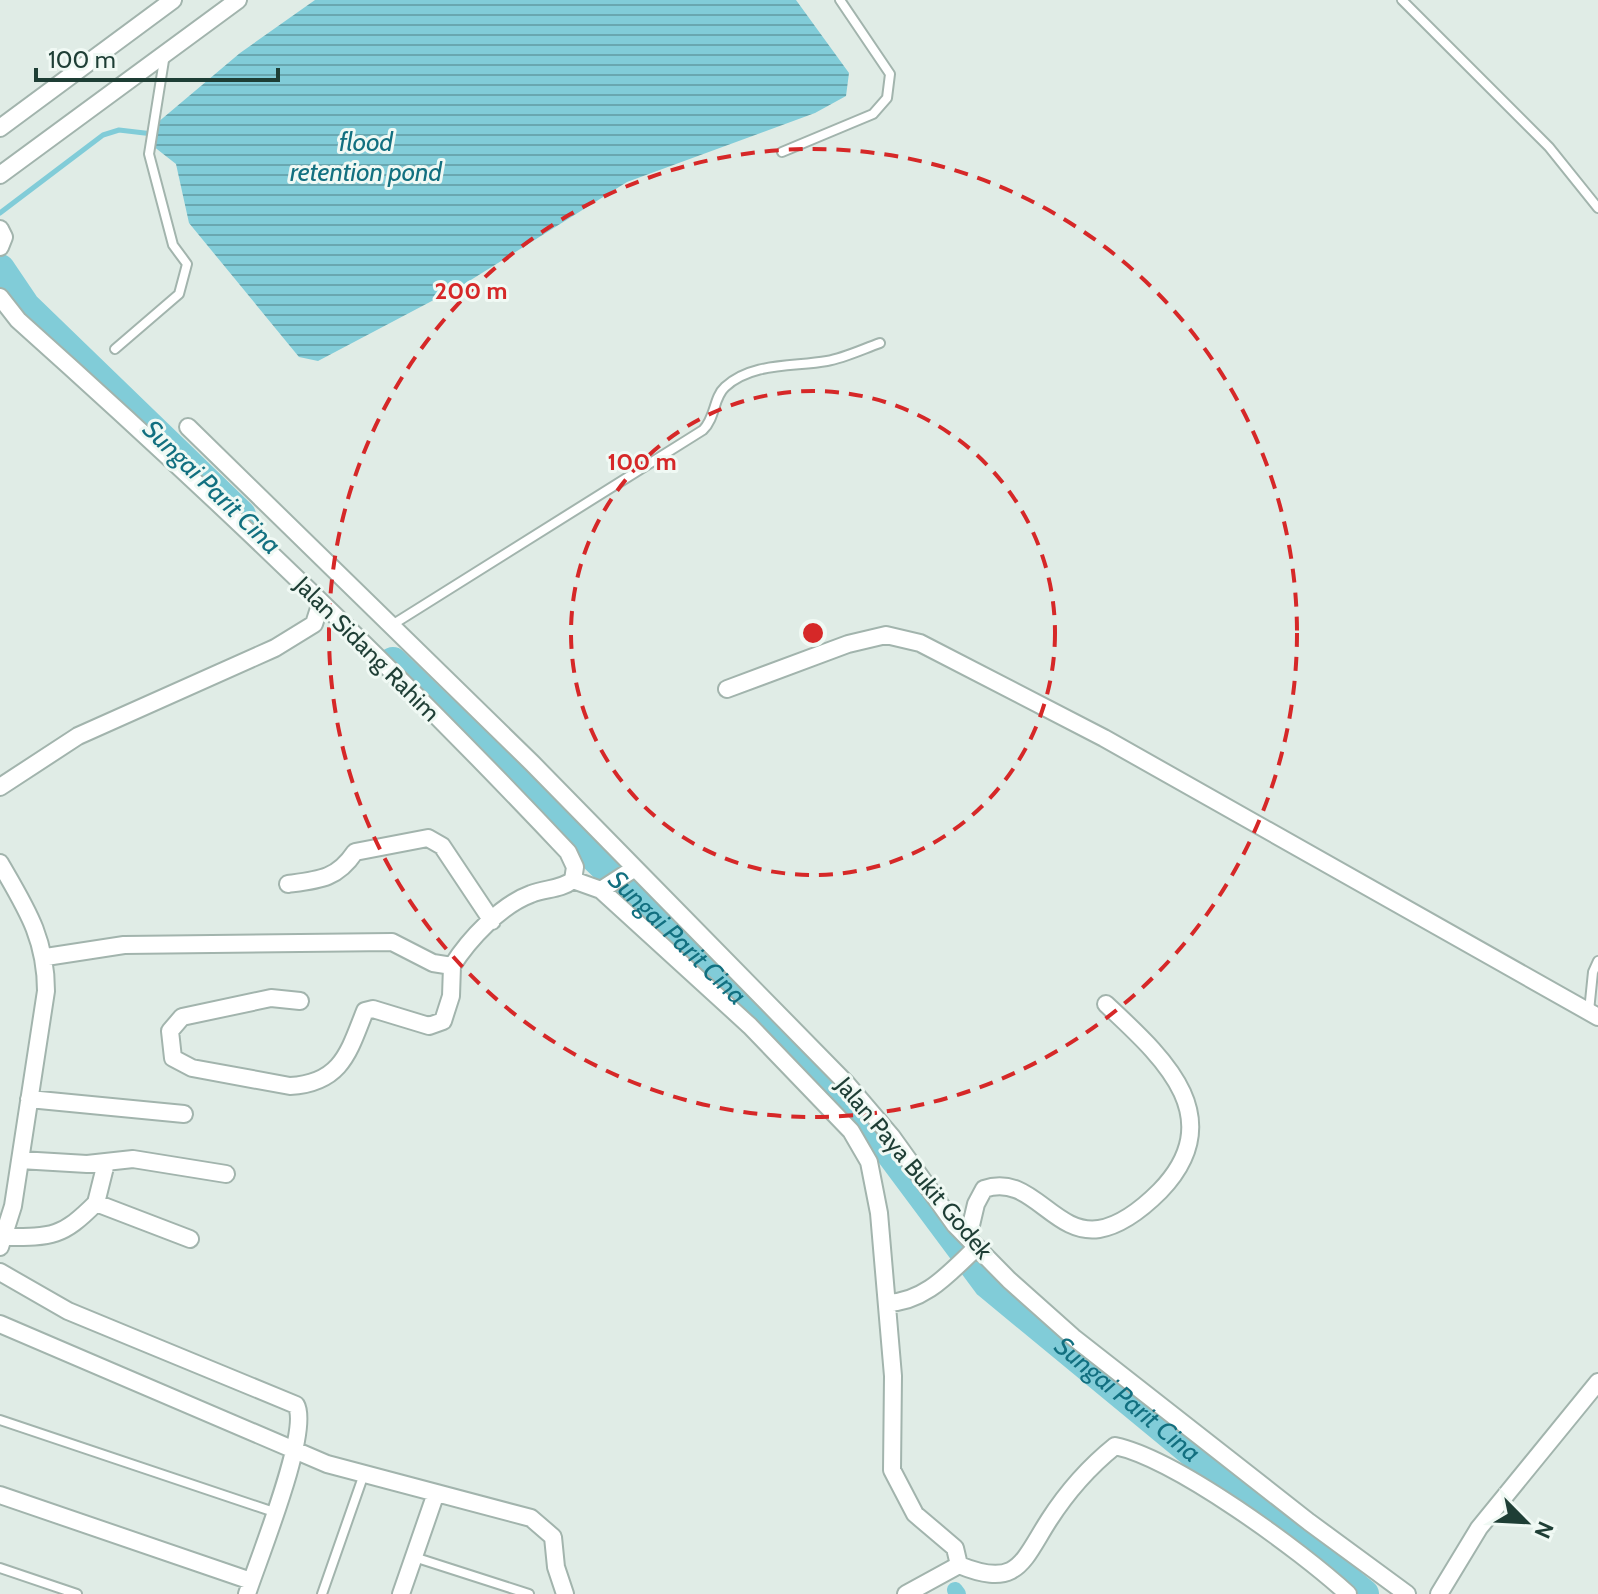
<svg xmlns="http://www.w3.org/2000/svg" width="1598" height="1594" viewBox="0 0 1598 1594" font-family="Cabin,sans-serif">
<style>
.water{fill:url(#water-rules)}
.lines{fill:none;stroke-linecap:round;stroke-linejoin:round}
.stream{stroke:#81ccd8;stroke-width:5}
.canal{stroke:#81ccd8;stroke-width:16}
.river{stroke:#81ccd8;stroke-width:30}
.service-casing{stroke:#a2b4ad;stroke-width:12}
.minor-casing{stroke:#a2b4ad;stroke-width:20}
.service{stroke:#fff;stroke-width:8}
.minor{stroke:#fff;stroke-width:16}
.ring{fill:none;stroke:#d62828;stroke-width:4;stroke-dasharray:14 10}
.labels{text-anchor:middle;stroke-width:6;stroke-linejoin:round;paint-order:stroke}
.street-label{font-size:24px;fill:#1e3e35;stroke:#f0f9f4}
.water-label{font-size:26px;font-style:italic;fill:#127080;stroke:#f0f9f4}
.centre{fill:#d62828;stroke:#f0f9f4;stroke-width:4}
.ring-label{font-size:24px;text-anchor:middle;font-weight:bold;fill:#d62828;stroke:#f0f9f4;stroke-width:6;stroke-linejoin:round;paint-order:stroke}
</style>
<defs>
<pattern id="water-rules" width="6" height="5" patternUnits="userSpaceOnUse" patternTransform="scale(2)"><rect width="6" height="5" fill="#81ccd8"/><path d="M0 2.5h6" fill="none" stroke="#69a7b0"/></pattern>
</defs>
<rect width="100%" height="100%" fill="#e0ece6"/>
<path class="water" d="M315 0H796L849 73 846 96 815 113 627 182 466 283 318 361 299 357 189 223 176 164 153 146 157 123 240 53Z"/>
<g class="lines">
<path class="stream" d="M0 213 103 135 119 130 153 134"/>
<path class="canal" d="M955 1590 958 1594"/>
<g class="river">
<path d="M0 269 25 306 241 515"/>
<path id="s1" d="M393 662 865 1119 988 1284 1364 1594"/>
</g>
<defs>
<path id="service" d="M1402 0 1549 147 1598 208
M782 152 873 114 887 98 890 74 840 0
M115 349 179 294 187 264 173 245 149 154 165 54
M392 625 703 430C716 417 713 398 725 387 752 362 794 367 827 361 844 358 863 349 880 343
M1589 1011 1593 972 1598 961
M0 1420 274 1512
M414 1557 529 1594
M0 1568 77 1594
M322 1594 364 1474"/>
<path id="minor" d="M0 128 173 0
M0 175 238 0
M0 229 4 237 0 247
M0 297 18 320C208 490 393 666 568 852L575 867 573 880
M188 427 532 763 635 868
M727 689 848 644 886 635 920 643 1104 738 1598 1017
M0 787 78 736 275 648 314 624 321 602
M0 863C26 908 46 938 46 991L13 1206 0 1247
M573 880 601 890 635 868 846 1083 892 1137 955 1225 1009 1280 1073 1337 1309 1522 1407 1594
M288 884C319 880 337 879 355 852L428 838 442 846 492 921
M601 890 750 1026 851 1131 869 1162 879 1213 893 1376 892 1470 915 1514 955 1548 959 1565
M46 957 124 945 392 942 433 963 452 966C469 939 501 905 531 894 546 888 560 890 573 880
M300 1001 271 998 182 1017 170 1031 173 1058 192 1068 290 1086C342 1083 349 1051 365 1011L373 1009 429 1026 443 1021 451 996 452 966
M29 1099 184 1114
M20 1160 87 1164 133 1159 226 1174
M106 1163 96 1203 190 1239
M5 1237C53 1237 62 1237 96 1203
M968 1238 976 1204 984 1189C1031 1172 1053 1236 1099 1229 1123 1225 1144 1207 1160 1191 1232 1116 1160 1055 1106 1004
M0 1272 68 1311 296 1405C311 1430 258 1560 247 1594
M887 1303C926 1302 951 1271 977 1247
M0 1324 327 1464 531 1518 553 1537 556 1567 565 1594
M0 1495 251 1581
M401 1594 436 1493
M906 1594 959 1565C1018 1589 1022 1562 1049 1520 1067 1492 1089 1467 1115 1446 1176 1459 1300 1550 1348 1594
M1439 1594 1479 1528 1598 1382"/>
</defs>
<use href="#service" class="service-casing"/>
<use href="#minor" class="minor-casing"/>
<use href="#service" class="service"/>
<use href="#minor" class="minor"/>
</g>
<g class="ring">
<circle cx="813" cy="633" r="242"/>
<circle cx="813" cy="633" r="484"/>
</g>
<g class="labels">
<g class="street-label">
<text transform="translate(367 649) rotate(45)" y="8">Jalan Sidang Rahim</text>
<text transform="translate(914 1168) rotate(50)" y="8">Jalan Paya Bukit Godek</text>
</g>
<g class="water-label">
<text x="366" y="151">flood<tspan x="366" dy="30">retention pond</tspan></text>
<text transform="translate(212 487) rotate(44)" y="9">Sungai Parit Cina</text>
<text dy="9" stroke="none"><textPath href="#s1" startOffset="396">Sungai Parit Cina</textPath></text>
<text dy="9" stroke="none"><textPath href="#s1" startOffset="1044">Sungai Parit Cina</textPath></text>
</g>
</g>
<circle cx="813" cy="633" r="12" class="centre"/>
<g class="ring-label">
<text x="471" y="299">200 m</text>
<text x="642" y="470">100 m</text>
</g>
<g transform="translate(1526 1522) rotate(114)" stroke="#f0f9f4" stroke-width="6" paint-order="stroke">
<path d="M0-6L14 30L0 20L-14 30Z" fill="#1e3e35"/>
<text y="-12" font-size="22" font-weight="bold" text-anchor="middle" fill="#1e3e35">N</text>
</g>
<path d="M36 68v12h242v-12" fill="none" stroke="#1e3e35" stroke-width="4"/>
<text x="48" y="68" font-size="24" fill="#1e3e35" stroke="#f0f9f4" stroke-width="6" paint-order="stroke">100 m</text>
</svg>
